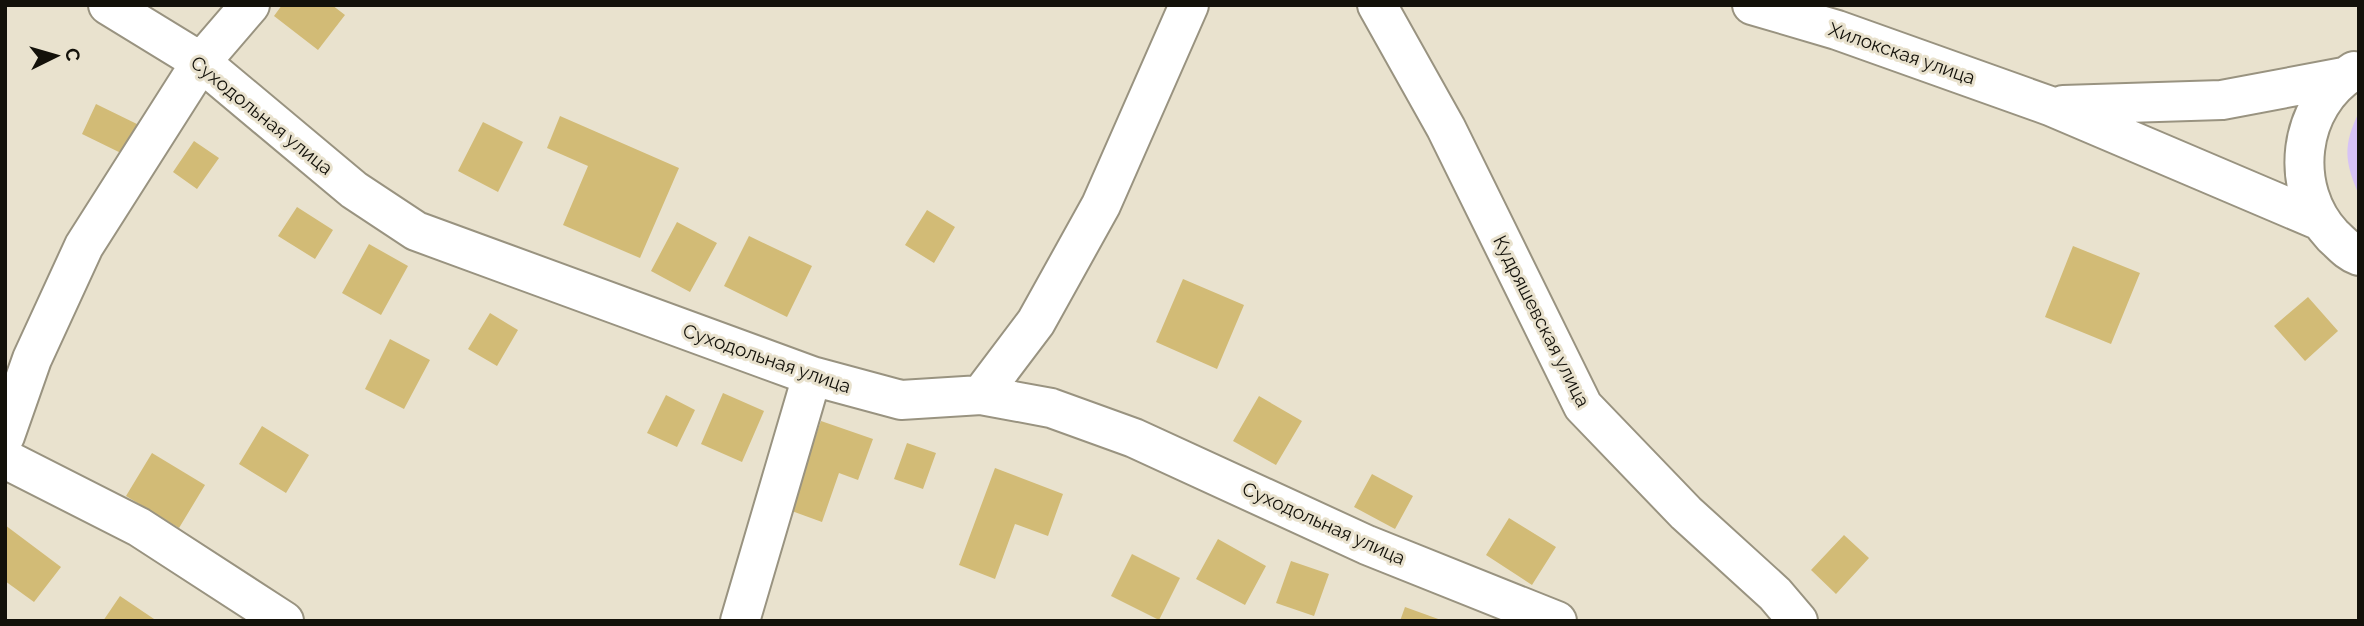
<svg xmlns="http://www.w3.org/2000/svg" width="2364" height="626" viewBox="0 0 2364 626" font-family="Raleway,sans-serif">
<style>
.green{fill:#d7c3f6}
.building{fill:#d2bb76}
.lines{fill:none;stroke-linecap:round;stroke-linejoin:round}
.minor-casing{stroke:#999380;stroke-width:42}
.major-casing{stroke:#999380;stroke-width:42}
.minor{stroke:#fff;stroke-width:38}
.major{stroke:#fff;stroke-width:38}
.labels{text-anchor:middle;stroke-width:6;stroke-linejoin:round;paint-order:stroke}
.street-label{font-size:19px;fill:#13110a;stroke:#e9e2ce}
</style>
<rect width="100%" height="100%" fill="#e9e2ce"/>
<path class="green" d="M2359 112V195C2344 161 2343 145 2359 112Z"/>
<path class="building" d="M282 5H332L345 15 318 50 274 16Z
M96 104 139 125 125 155 82 134Z
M560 116 679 168 640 258 563 225 588 166 547 148Z
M483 122 523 142 498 192 458 171Z
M194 141 219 158 197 189 173 172Z
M297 207 333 230 315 259 278 236Z
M927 210 955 227 934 263 905 245Z
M677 222 717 243 690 292 651 271Z
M749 236 812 266 787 317 724 286Z
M369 244 408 266 381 315 342 293Z
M2073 246 2140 273 2111 344 2045 317Z
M1183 279 1244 305 1217 369 1156 342Z
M2308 297 2338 331 2305 361 2274 326Z
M490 313 518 330 497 366 468 349Z
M390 339 430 360 404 409 365 389Z
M723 393 764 411 742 462 701 444Z
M666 395 695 410 677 447 647 433Z
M1259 396 1302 421 1276 465 1233 441Z
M821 421 873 439 858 480 839 473 822 522 789 510Z
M262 426 309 455 286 493 239 464Z
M907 443 936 453 923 489 894 479Z
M152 453 205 485 179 528 126 496Z
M995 468 1063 494 1048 536 1015 524 995 579 959 565Z
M1372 474 1413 496 1395 529 1354 507Z
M1509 518 1556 547 1532 585 1486 555Z
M5 525 61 567 34 602 5 581Z
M1844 535 1869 558 1836 594 1811 570Z
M1218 539 1266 566 1245 605 1196 579Z
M1132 554 1180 578 1159 620 1111 596Z
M1291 561 1329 574 1314 616 1276 603Z
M120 596 157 621H103Z
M1405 607 1441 620V621H1400Z"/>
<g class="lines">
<defs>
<path id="minor" d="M108 5 201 62 354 190 416 231 812 376 901 400 981 395 1051 408 1134 438 1367 545 1557 621
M1377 5 1446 128 1583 406 1686 513 1775 594 1798 621
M981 395 1036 322 1101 205 1189 5
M5 436 32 359 84 246 201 62 250 5
M5 459 139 527 284 621
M740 621 812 376"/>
<path id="major" d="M1752 5 1837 30 2050 106 2318 220
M2354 71C2297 105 2288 189 2333 236 2342 244 2348 252 2359 256
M2063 105 2222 100 2344 77"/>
</defs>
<use href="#minor" class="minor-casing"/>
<use href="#major" class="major-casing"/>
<use href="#minor" class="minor"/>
<use href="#major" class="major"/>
</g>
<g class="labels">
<g class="street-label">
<text transform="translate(1902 53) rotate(19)" y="7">Хилокская улица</text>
<text transform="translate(262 115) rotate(39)" y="7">Суходольная улица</text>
<text transform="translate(1542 321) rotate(63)" y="7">Кудряшевская улица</text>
<text transform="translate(767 358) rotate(19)" y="7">Суходольная улица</text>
<text transform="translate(1324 523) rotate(24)" y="7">Суходольная улица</text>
</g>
</g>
<rect width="2364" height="626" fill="none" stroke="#13110a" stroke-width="14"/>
<g transform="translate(56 56) rotate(85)" stroke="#e9e2ce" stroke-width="5" paint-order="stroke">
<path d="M0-5L12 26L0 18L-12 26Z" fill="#13110a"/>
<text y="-10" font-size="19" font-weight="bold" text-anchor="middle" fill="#13110a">С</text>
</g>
</svg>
